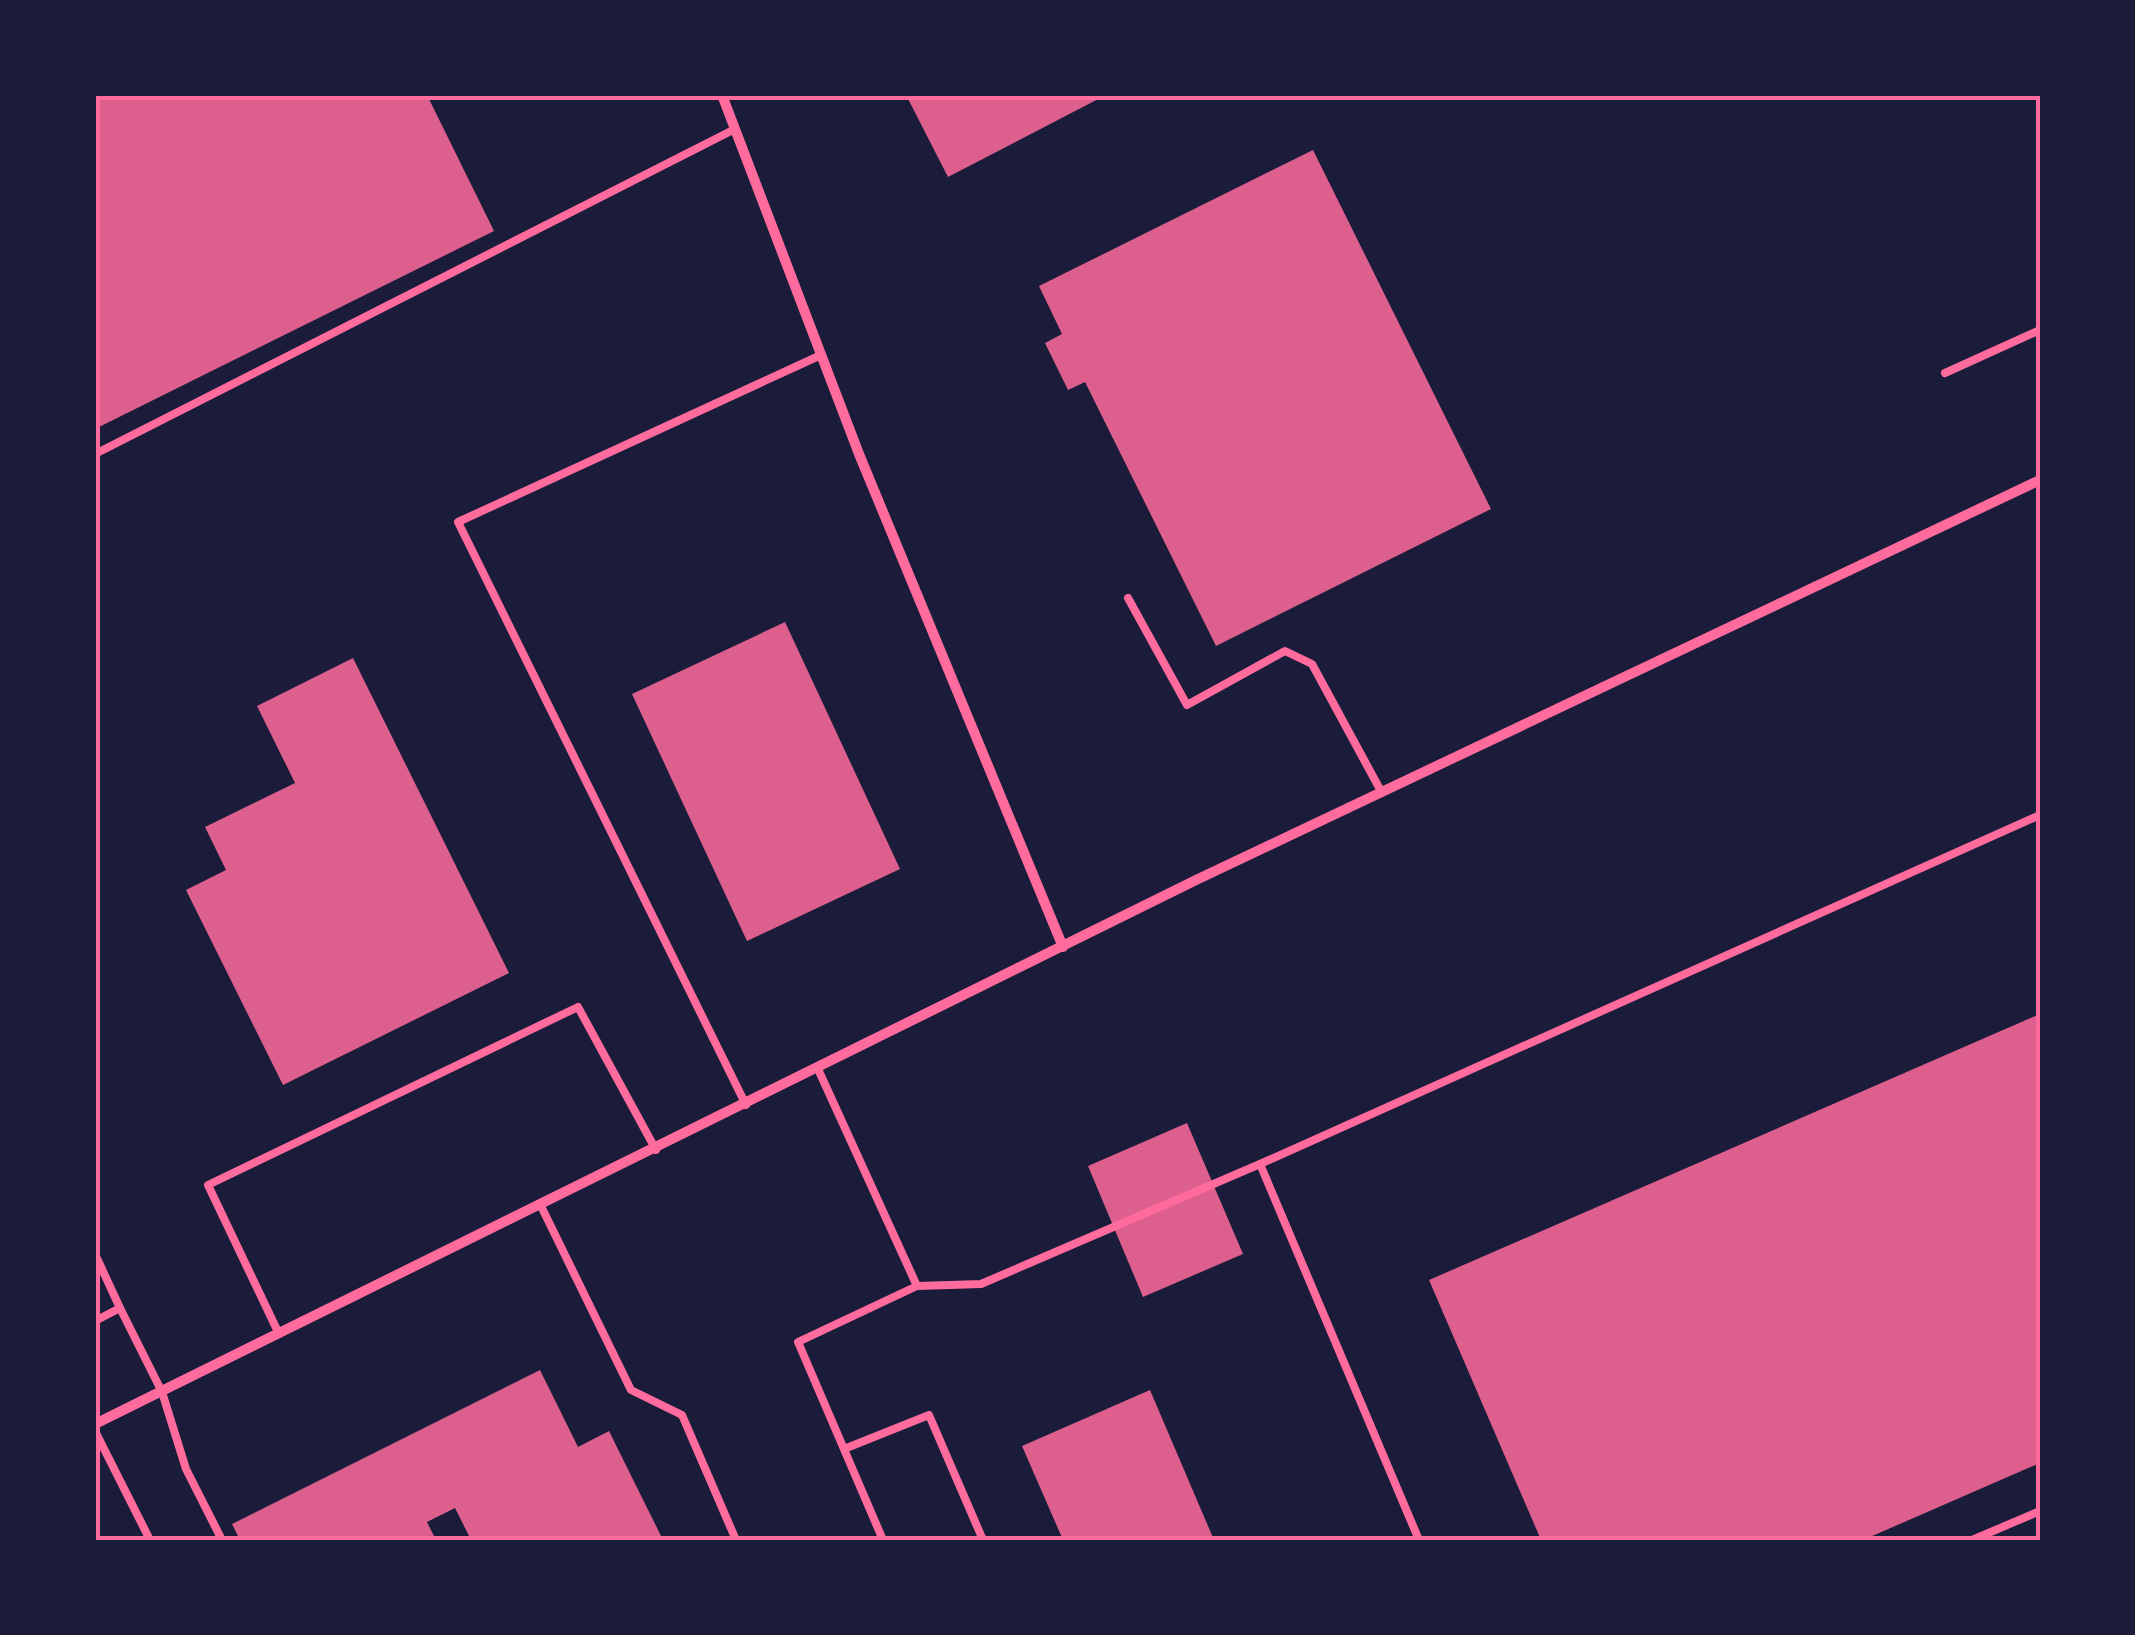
<svg xmlns="http://www.w3.org/2000/svg" width="2135" height="1635" viewBox="0 0 2135 1635" font-family="Manrope,sans-serif">
<style>
.building{fill:#dd5f8e}
.lines{fill:none;stroke-linecap:round;stroke-linejoin:round}
.service{stroke:#ff6b9d;stroke-width:8}
.minor{stroke:#ff6b9d;stroke-width:10}
.neatline{fill:none;stroke:#ff6b9d;stroke-width:4}
</style>
<rect width="100%" height="100%" fill="#1b1b3a"/>
<path class="building" d="M95 95H427L494 231 95 429Z
M906 95H1106L948 177Z
M1313 150 1491 509 1216 646 1085 382 1068 390 1045 343 1062 334 1039 286Z
M785 622 900 869 747 941 632 694Z
M353 658 509 973 283 1085 186 890 226 870 205 827 295 783 257 706Z
M2040 1014V1463L1863 1540H1541L1429 1280Z
M1187 1123 1243 1254 1143 1297 1088 1166Z
M540 1370 578 1447 609 1431 663 1540H471L455 1508 427 1522 436 1540H240L232 1524Z
M1150 1390 1214 1540H1063L1022 1446Z"/>
<g class="lines">
<path class="service" d="M1945 373 2040 330
M95 454 735 129
M1128 598 1187 705 1285 651 1312 664 1382 793
M818 1069 917 1286 798 1342 883 1540
M746 1105 458 522 821 355
M541 1206 631 1390 682 1415 736 1540
M95 1254 120 1308
M917 1286 981 1284 1260 1164
M95 1321 120 1308 162 1392 186 1469 222 1540
M279 1334 208 1185 578 1007 656 1150
M95 1431 150 1540
M844 1449 929 1415 983 1540
M1419 1540 1260 1164 2040 815
M1972 1540 2040 1511"/>
<path class="minor" d="M722 95 859 454 1063 947
M95 1424 1196 880 2040 480"/>
</g>
<rect width="2135" height="1635" fill="none" stroke="#1b1b3a" stroke-width="195"/>
<rect x="98" y="98" width="1940" height="1440" class="neatline"/>
</svg>
